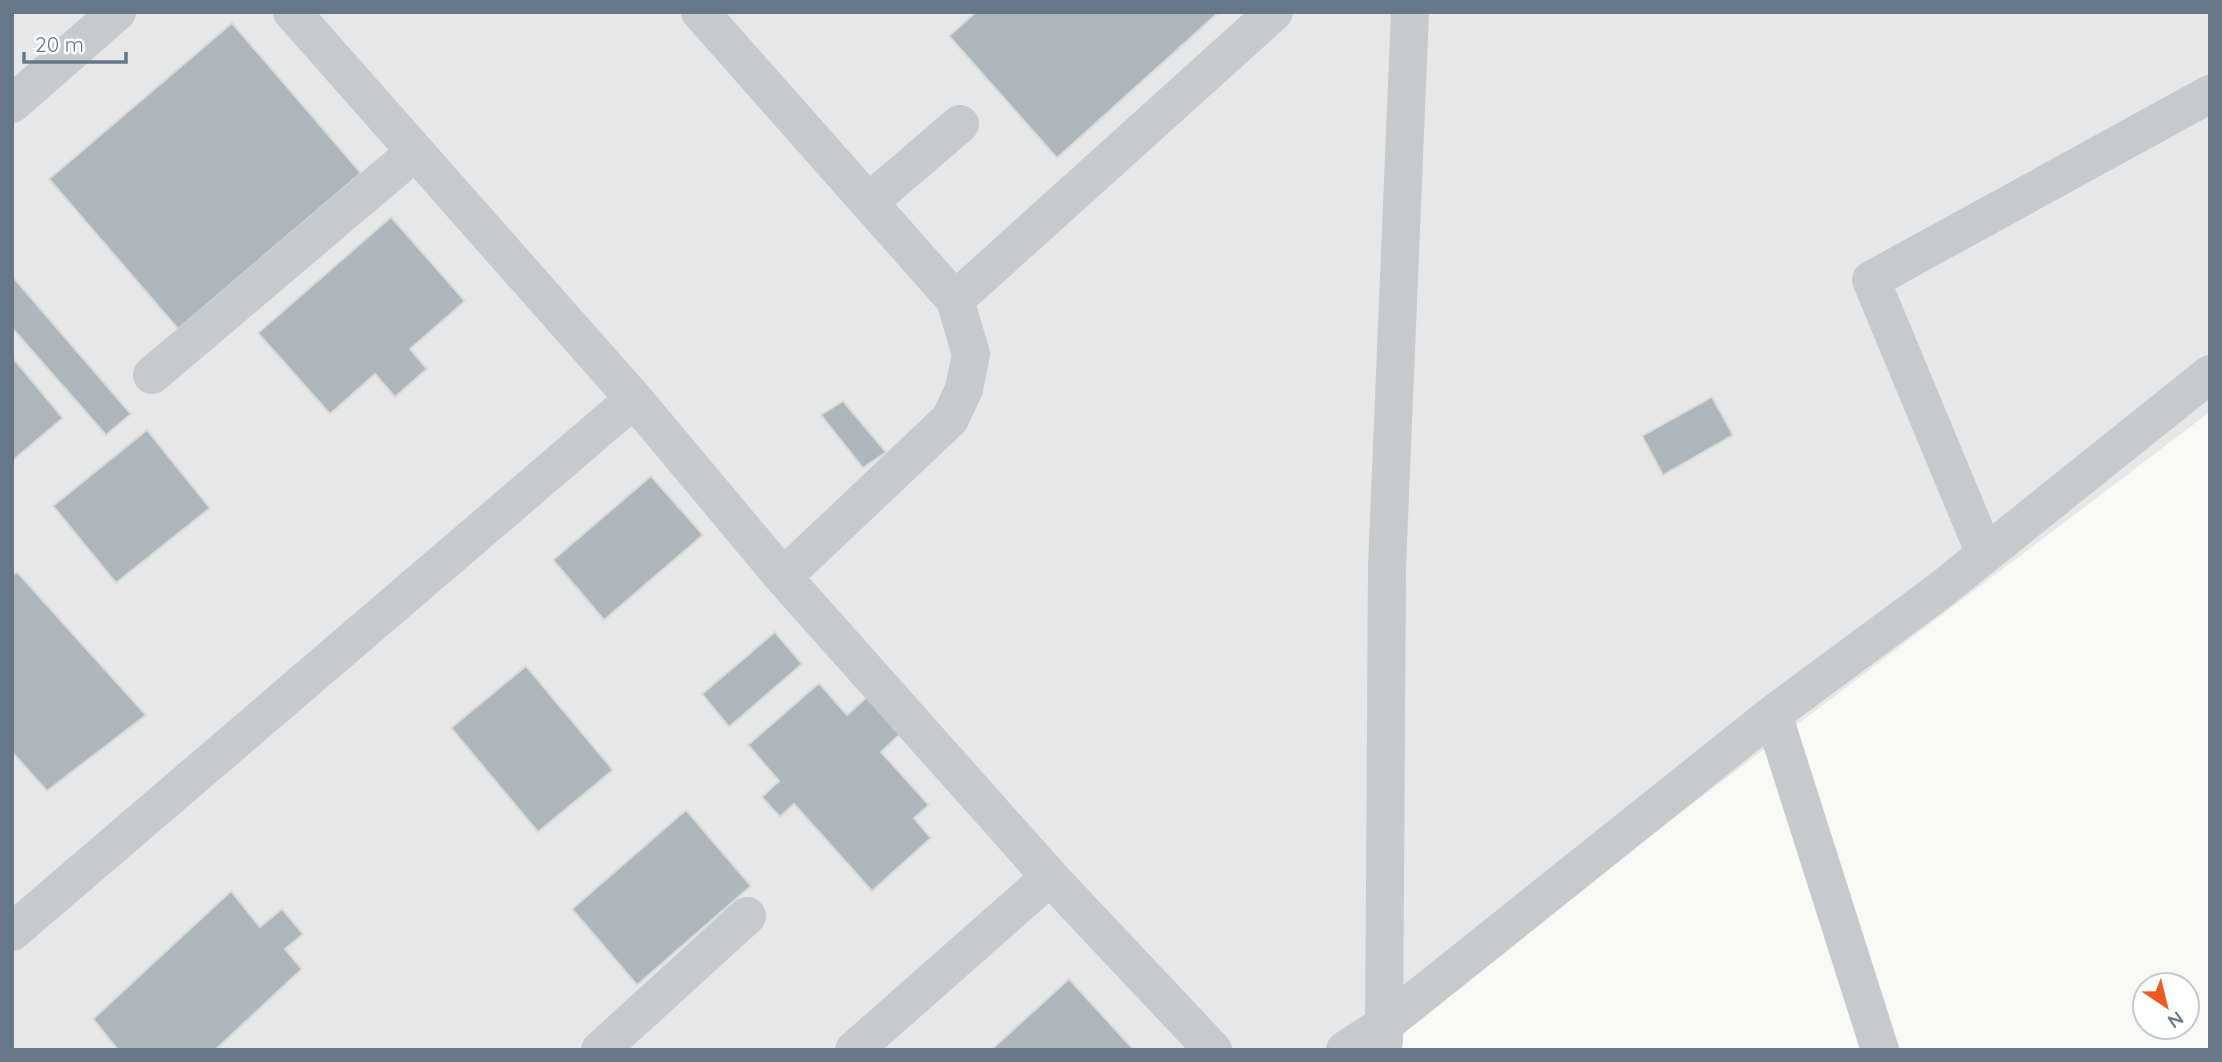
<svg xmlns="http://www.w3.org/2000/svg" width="2222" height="1062" viewBox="0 0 2222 1062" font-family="Quicksand,sans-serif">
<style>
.built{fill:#e6e7e6}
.building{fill:#aeb6bc;stroke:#dadad7;stroke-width:2}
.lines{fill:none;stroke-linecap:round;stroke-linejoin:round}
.minor{stroke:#c6cacd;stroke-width:38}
</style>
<rect width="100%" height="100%" fill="#f8f8f5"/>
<path class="built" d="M12 12H2210V412L1367 1050H12Z"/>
<path class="building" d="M976 12H1219L1057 158 949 36Z
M232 23 361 173 178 329 49 179Z
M391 217 465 301 410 349 427 369 395 397 375 374 330 414 258 333Z
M12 276 131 414 106 435 12 328Z
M12 357 63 418 12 461Z
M1712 397 1733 435 1663 475 1642 436Z
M843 401 886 452 863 468 821 415Z
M147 430 210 508 116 583 53 506Z
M651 476 703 535 604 620 553 560Z
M17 572 146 715 47 791 12 752V576Z
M775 632 802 664 729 727 702 694Z
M526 666 613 770 538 832 451 728Z
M819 683 847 715 868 696 901 733 881 752 929 805 914 818 931 838 872 891 794 804 780 817 762 797 779 781 748 745Z
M686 810 751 886 637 985 572 909Z
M231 891 260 927 282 909 303 934 285 949 302 969 215 1050H118L93 1019Z
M1069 979 1134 1050H991Z"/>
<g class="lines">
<path class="minor" d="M292 12 634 399 783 577 1050 877 1213 1050
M700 12 955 300 971 354 964 389 950 419 783 577
M12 104 117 12
M869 202 960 124
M955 300 1274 12
M152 375 415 152
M1985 554 1871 280 2210 94
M1773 714 1880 1050
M12 932 634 399
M1384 1042 1387 567 1410 12
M600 1050 747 916
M854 1050 1050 877
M1345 1050 1385 1024 1773 714 1938 592 2210 374"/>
</g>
<rect width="2222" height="1062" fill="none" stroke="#657788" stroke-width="28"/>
<g transform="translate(2166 1006) rotate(145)"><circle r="33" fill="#ffffff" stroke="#c1c9cf" stroke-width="2"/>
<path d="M0-5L12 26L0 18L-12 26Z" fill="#ed5b20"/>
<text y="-10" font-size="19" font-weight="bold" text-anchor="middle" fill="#657788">N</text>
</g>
<path d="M24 52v10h102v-10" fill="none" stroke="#657788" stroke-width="3.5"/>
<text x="35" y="52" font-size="21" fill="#657788" stroke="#ffffff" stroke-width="5" paint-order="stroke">20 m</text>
</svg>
